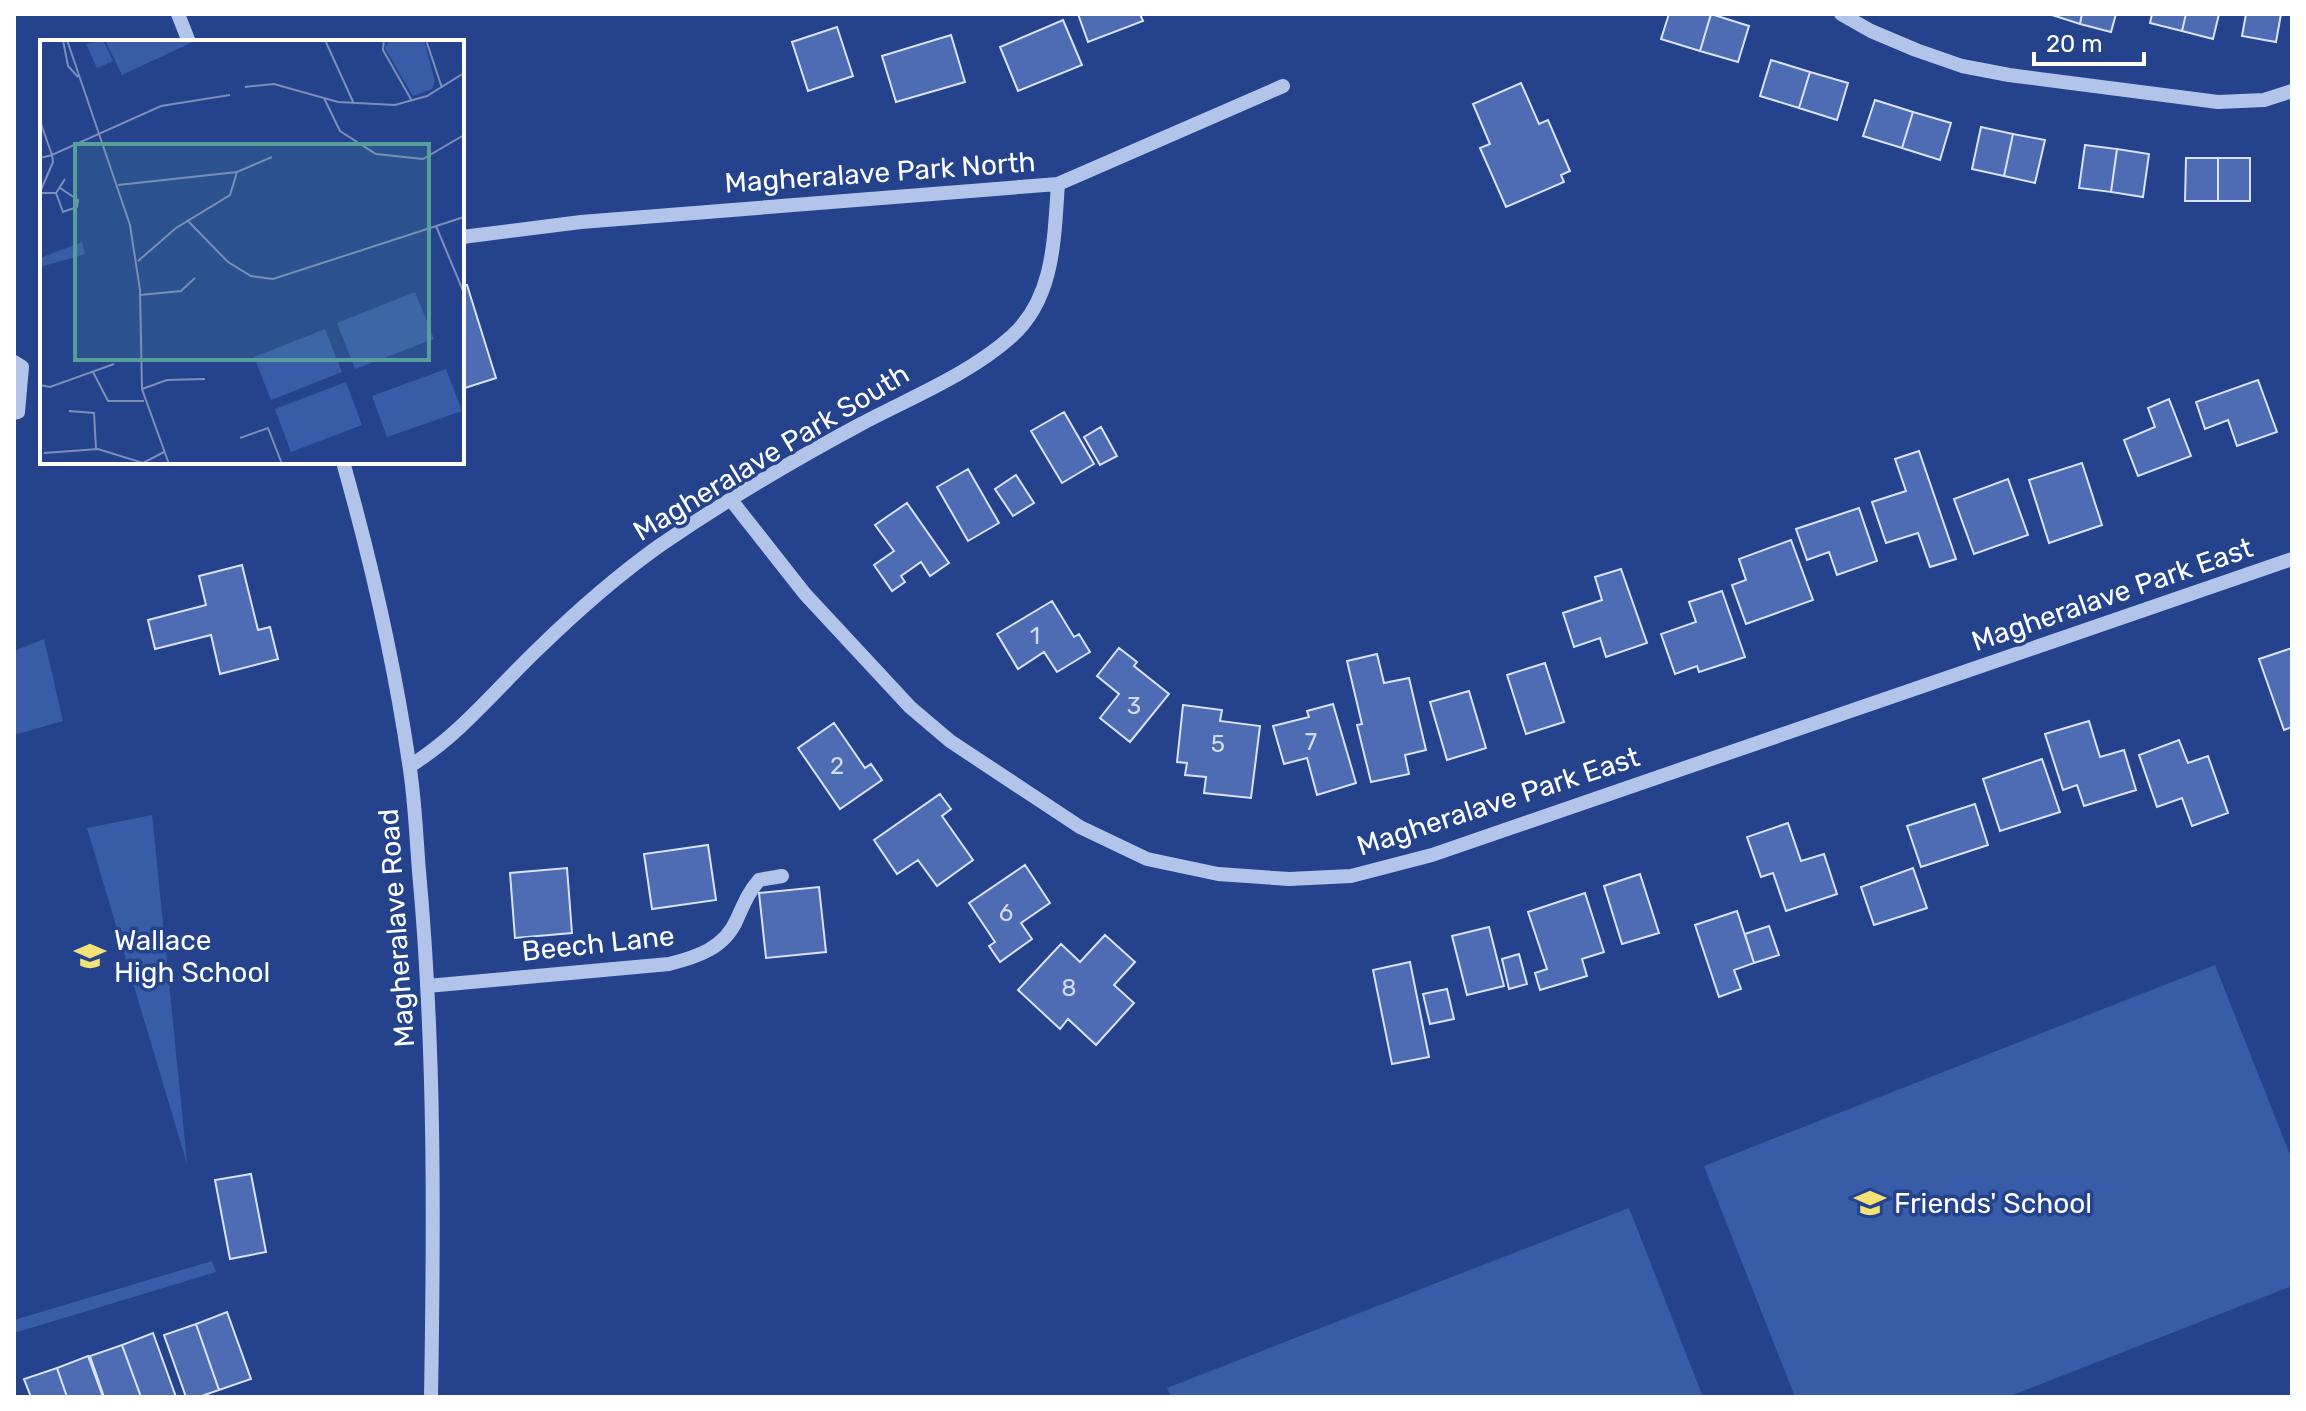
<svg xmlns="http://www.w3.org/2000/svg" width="2306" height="1411" viewBox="0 0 2306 1411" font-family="Rubik,sans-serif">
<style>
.green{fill:#395ca9}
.building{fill:#4d6cb3;stroke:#d8e2f8;stroke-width:2}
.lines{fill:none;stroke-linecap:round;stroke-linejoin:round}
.minor{stroke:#b3c4eb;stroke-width:14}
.labels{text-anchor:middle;stroke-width:7;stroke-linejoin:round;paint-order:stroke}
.number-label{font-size:24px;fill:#d2daec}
.street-label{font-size:28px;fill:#fff;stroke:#24438c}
.poi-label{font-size:28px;fill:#fff;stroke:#24438c;text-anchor:start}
.inset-road{fill:none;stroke:#7c8eba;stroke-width:2}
.view{fill:#579f9a;fill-opacity:0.15;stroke:#579f9a;stroke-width:4}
.inset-edge{fill:none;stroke:#fff;stroke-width:4}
</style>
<rect width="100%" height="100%" fill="#24438c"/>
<path class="green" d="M44 639 63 721 14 735V651Z
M152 815 184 1132 187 1164 87 828Z
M2215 965 2292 1160V1286L2008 1397H1795L1704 1166Z
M1629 1208 1703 1397H1171L1167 1388Z
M212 1261 216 1272 14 1333V1320Z"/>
<path class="building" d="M1078 14H1140L1143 21 1088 42Z
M1669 14H1711L1700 51 1661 39Z
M1711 14 1749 26 1738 62 1700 51Z
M2049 14H2082L2080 24Z
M2082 14H2116L2111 32 2080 24Z
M2152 14H2186L2182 31 2150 23Z
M2186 14H2219L2213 39 2182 31Z
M2246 14H2281L2276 42 2242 36Z
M1063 20 1082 65 1018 91 1000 47Z
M837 27 853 76 808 91 792 42Z
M951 35 965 82 896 102 882 56Z
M1771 60 1810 72 1799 108 1760 96Z
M1810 72 1848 83 1837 120 1799 108Z
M1521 83 1539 124 1548 120 1570 171 1561 175 1564 182 1506 207 1480 148 1490 144 1473 104Z
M1875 100 1913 112 1902 148 1863 136Z
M1913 112 1951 123 1940 160 1902 148Z
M1981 127 2013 134 2004 176 1972 169Z
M2013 134 2045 140 2035 183 2004 176Z
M2085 145 2117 149 2111 192 2079 188Z
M2117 149 2149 154 2143 197 2111 192Z
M2186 158H2218V201H2185Z
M2218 158H2250V201H2218Z
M467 285 496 378 462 389V286Z
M2258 380 2277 432 2237 446 2228 420 2205 429 2196 402Z
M2169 399 2191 456 2138 476 2124 440 2155 427 2148 408Z
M1064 412 1094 464 1062 483 1031 431Z
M1101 427 1117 456 1100 465 1084 437Z
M1919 451 1956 559 1930 567 1918 533 1886 543 1872 502 1906 491 1895 459Z
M2082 463 2102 525 2049 543 2029 480Z
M968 469 999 523 968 541 937 487Z
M1016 475 1034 503 1013 516 995 489Z
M2008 479 2028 535 1974 554 1954 499Z
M907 503 949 563 930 576 921 562 901 576 905 582 892 591 874 565 894 551 875 525Z
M1859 508 1877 561 1837 575 1829 552 1807 560 1796 529Z
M1791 540 1813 600 1746 624 1732 585 1746 580 1739 559Z
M242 565 258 630 270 627 278 659 220 674 211 635 155 649 148 620 206 605 199 576Z
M1621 569 1647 643 1606 657 1600 638 1574 647 1563 613 1602 600 1595 577Z
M1722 591 1745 657 1699 672 1697 666 1675 674 1661 634 1696 622 1689 602Z
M1052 601 1074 637 1079 634 1090 652 1057 672 1044 652 1018 669 997 634Z
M1119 648 1137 662 1134 666 1169 694 1130 742 1100 718 1119 694 1097 676Z
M2292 648V727L2284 730 2259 659Z
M1377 654 1384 683 1409 678 1426 750 1405 755 1409 774 1371 782 1357 725 1362 724 1347 661Z
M1545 663 1564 722 1526 734 1507 675Z
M1469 691 1486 748 1447 760 1430 702Z
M1333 704 1356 783 1317 795 1307 758 1284 764 1273 726 1309 717 1307 711Z
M1183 705 1222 710 1220 721 1260 726 1251 798 1204 793 1206 777 1185 775 1187 763 1177 762Z
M2089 721 2100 757 2124 750 2136 790 2084 806 2077 785 2063 790 2045 734Z
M834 723 865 768 871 764 882 780 840 809 798 748Z
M2179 740 2188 763 2208 756 2228 813 2192 826 2182 798 2157 807 2139 755Z
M2042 759 2060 812 2000 831 1983 779Z
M940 794 951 809 942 816 973 860 937 886 918 860 897 874 874 840Z
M1975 804 1988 845 1921 867 1907 826Z
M1788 823 1801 861 1824 854 1837 894 1786 911 1773 873 1761 877 1747 837Z
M708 845 716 900 652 909 644 854Z
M1025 865 1050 903 1021 923 1032 939 1000 962 989 946 995 942 969 903Z
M567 868 572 933 515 938 510 873Z
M1913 868 1927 908 1874 925 1861 887Z
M1640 874 1659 933 1622 944 1604 886Z
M819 887 826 952 766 958 759 893Z
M1585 893 1604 952 1582 959 1587 976 1540 990 1535 973 1547 969 1528 912Z
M1737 911 1754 963 1734 970 1741 989 1719 997 1695 925Z
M1769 926 1779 955 1754 963 1745 934Z
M1489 927 1504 986 1467 995 1452 936Z
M1105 935 1135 962 1114 985 1134 1003 1096 1045 1068 1019 1060 1029 1018 990 1061 944 1080 962Z
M1519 954 1527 984 1509 989 1502 959Z
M1410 962 1429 1057 1392 1064 1373 970Z
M1447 989 1454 1019 1430 1024 1423 994Z
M251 1174 266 1252 230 1259 215 1180Z
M227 1312 251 1379 219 1390 196 1324Z
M196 1324 219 1390 199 1397H186L164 1335Z
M153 1333 176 1397H141L122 1345Z
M122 1345 141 1397H104L90 1356Z
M88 1356 103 1397H67L57 1368Z
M57 1368 67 1397H31L24 1379Z"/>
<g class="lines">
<path class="minor" d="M178 14 189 42
M1841 14 1871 31 1916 50 1962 66 2009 75 2218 102 2264 100 2292 91
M462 237 581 222 1058 184 1283 86
M14 362 22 367 18 412 14 413
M343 462C371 561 394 661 409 763 415 799 416 835 419 871 435 1046 434 1221 431 1397
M731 500 805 594 910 707 950 741 1080 827 1147 859 1218 874 1289 879 1351 876 1432 855 2292 559
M410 766C461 734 496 689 539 648 576 612 617 576 659 546 723 502 792 461 861 424 910 398 970 374 1012 336 1055 297 1054 237 1058 184
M427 986 669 964C697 957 725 948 737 919 744 904 748 893 759 880L782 876"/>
</g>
<defs>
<symbol id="school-bare" viewBox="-9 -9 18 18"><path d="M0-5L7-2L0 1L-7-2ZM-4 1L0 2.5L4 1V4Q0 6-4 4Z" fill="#f5e277" stroke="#24438c" stroke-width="2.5" paint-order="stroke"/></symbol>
</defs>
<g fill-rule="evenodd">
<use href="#school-bare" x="68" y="934" width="44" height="44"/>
<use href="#school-bare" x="1848" y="1181" width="44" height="44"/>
</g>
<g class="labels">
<g class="number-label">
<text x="1035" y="644">1</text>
<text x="1134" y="714">3</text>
<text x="1311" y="750">7</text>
<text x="1218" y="752">5</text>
<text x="837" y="774">2</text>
<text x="1006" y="921">6</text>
<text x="1069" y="996">8</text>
</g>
<g class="street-label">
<text transform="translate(880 172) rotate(-4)" y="10">Magheralave Park North</text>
<text transform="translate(771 452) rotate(-31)" y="10">Magheralave Park South</text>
<text transform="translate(2112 594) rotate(-19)" y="10">Magheralave Park East</text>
<text transform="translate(1498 801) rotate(-18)" y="10">Magheralave Park East</text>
<text transform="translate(396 928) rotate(-94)" y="10">Magheralave Road</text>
<text transform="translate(598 943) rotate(-6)" y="10">Beech Lane</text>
</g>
<g class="poi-label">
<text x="114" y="950">Wallace<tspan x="114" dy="32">High School</tspan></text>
<text x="1894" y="1213">Friends' School</text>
</g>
</g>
<g transform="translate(40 40)">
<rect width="424" height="424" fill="#24438c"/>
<path d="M63 0 73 21 57 28 46 4ZM65 0H157L82 35ZM350 0H384L395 41 392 49 373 56 345 8ZM42 202 45 214 0 227V218ZM375 252 394 299 315 329 297 283ZM285 289 302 332 231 360 214 317ZM406 329 422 371 347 397 332 356ZM306 342 322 385 251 412 235 369Z" fill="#395ca9"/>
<path class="inset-road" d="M23 0 28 26 38 37M27 0 90 185 100 250 102 349 129 424M285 0 314 64M344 0 343 10 372 61M386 0 402 48M205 47 234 44 298 62 355 65 387 56 424 33M284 58 300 91 336 114 383 119 424 95M0 81 12 115 121 66 190 55M0 118 12 115 13 122 0 152M78 145 197 132 232 117M0 153H16L25 139M16 153 23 172 37 167 38 160 20 148M147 180 188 222 211 236 233 239 424 177M396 186 424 253M98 221 136 188 190 155 197 132M100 255 141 251 155 238M53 332 68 361H104M0 345 10 347 74 324M102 349 127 340 165 339M29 371 54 373 56 409M200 398 228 388 242 424M4 413 58 409 103 423 124 412"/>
<path class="view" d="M35 104H389V320H35Z"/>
<rect width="424" height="424" class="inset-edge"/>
</g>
<rect width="2306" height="1411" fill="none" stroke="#ffffff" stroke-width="32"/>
<path d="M2034 52v12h110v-12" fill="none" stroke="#ffffff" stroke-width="4"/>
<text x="2046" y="52" font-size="24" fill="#ffffff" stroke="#24438c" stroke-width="6" paint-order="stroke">20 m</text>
</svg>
